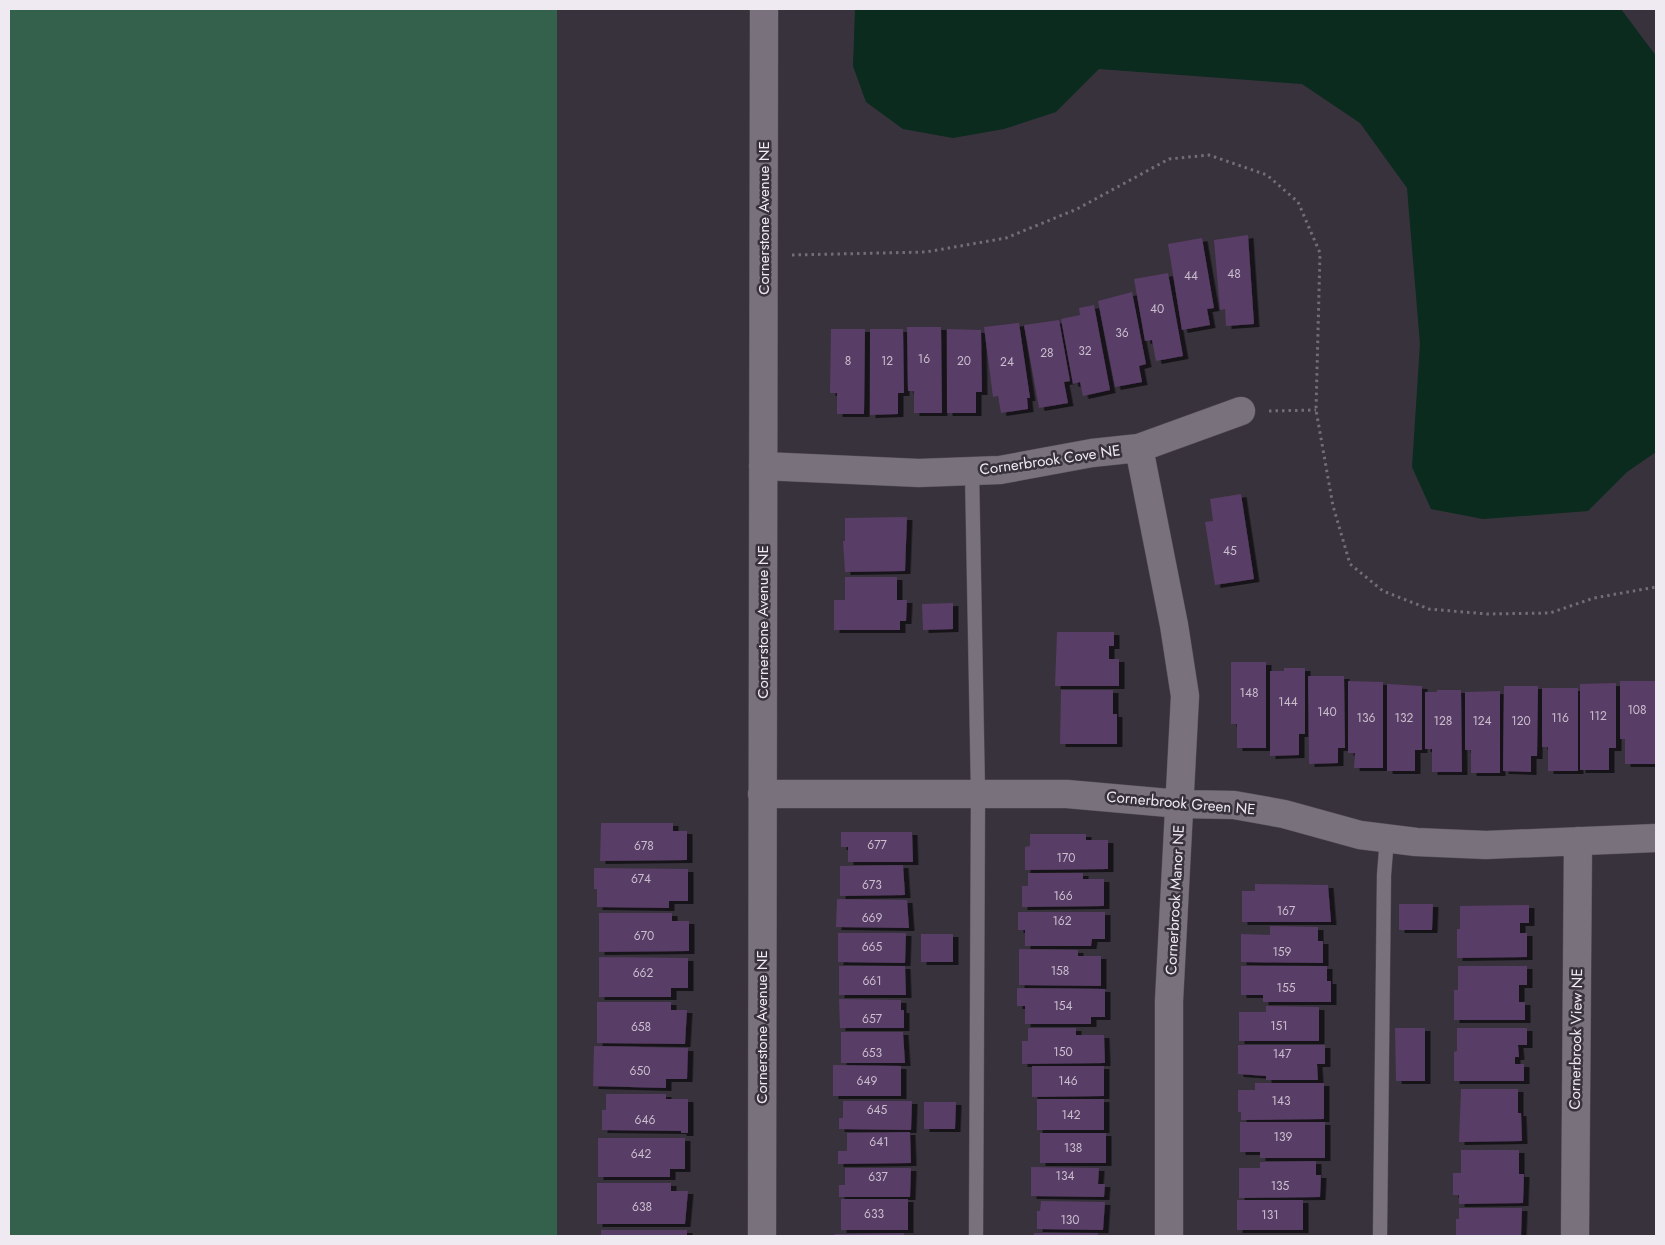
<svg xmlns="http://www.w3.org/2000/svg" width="1665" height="1245" viewBox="0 0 1665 1245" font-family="Jost,sans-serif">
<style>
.green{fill:#34614b}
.water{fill:#0a2b1d}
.building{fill:#593c66;filter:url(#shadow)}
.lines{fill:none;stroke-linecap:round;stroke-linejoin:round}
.service-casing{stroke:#565058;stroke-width:15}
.minor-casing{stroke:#565058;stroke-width:29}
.path{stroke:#736d76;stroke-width:3;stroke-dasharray:2.5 4;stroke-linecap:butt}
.service{stroke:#79727d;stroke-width:14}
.minor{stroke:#79727d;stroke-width:28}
.labels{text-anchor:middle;stroke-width:5;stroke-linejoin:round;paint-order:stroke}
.number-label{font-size:12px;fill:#cabece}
.street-label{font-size:15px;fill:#efeaf1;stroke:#38323c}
</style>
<defs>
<filter id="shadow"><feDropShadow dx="5.5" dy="3" stdDeviation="0" flood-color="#0009"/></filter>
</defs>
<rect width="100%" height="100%" fill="#38323c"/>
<path class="green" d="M9 9H557V1236H9Z"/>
<path class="water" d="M855 9H1621L1656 56V452L1627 472 1588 511 1483 519 1431 509 1412 467 1420 344 1407 188 1360 123 1302 84 1099 69 1056 112 1004 129 953 138 903 129 866 102 853 66Z"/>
<path class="building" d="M1248 235 1254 324 1226 326 1225 309 1220 310 1214 240Z
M1202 238 1214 308 1207 309 1210 325 1182 330 1168 244Z
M1168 273 1183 356 1156 361 1152 340 1145 341 1134 279Z
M1132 292 1146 364 1139 366 1142 382 1115 387 1098 301Z
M1094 305 1110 390 1083 396 1080 382 1073 384 1061 319 1080 315 1079 308Z
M1059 320 1070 381 1064 382 1068 403 1039 408 1024 325Z
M1019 323 1030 398H1027L1028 409 1001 413 998 396 993 397 984 327Z
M907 327H941L942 413H914V391H908Z
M831 329H865L864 414H837V393H830Z
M870 329H903L904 393H898V414L870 415Z
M947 329 981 330 982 392H976V413H947Z
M1241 494 1254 579 1215 585 1205 522 1213 521 1210 499Z
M907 517 905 571 845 572 843 541H845V518Z
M845 577H897V600H907L906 621H900V630H834V600H845Z
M953 603V629L923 630 922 604Z
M1057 632H1114V646H1109V659H1119V686H1055Z
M1231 662H1266V748H1237V724H1231Z
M1284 668H1305V734H1299V755L1270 756V671H1284Z
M1308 676H1344L1345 748H1338V763L1309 764Z
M1348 681 1383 682V768H1354L1355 753H1348Z
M1620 681H1655V764H1625V739H1620Z
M1616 683V748H1609V770H1580V684Z
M1387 684 1422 686V750H1415V771H1387Z
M1504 686H1538L1537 756H1531V772L1503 771Z
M1542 688H1578V771H1548V747H1542Z
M1061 690H1113V714H1117V744H1060Z
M1437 690H1461L1462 772H1432V749H1425V692H1437Z
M1500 691V773H1471V750H1465V692Z
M601 823H673V831H687V860L600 861Z
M841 832H912L913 862H848V847H841Z
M1030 834H1086V840H1108V869L1025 870V847L1030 846Z
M903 865 905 895 840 896V866Z
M594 868 688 869V901H669V908L597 907V889H594Z
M1028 873H1083V879H1104V906L1022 907V886H1028Z
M1255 884 1328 885 1331 922H1242V891H1255Z
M837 899 907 900 909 928 836 927Z
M1399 904H1433L1432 930H1399Z
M1529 905V923H1520V933H1527V957L1457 958V929H1460V906Z
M1018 912H1105V939H1092L1091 946H1025V930H1018Z
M599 913H672V921H689V951L599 952Z
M1270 926 1318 927V941H1323V963L1241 962V934L1270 935Z
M838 933H906L905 963 838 962Z
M921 934H953V962H921Z
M1019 949 1078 950V956H1101V986L1019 985Z
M599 957 688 958V988H671V997H599Z
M839 966H905L906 995H839Z
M1241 966H1327V981H1331V1002H1263V995H1241Z
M1458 966H1527V985H1519V1002H1525V1020H1454V990H1458Z
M1017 988 1105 989V1017H1091V1024H1025V1006H1017Z
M839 999 901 1000V1010H904V1028H840Z
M597 1002H671V1010H687L685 1044 597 1043Z
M1266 1006 1319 1007V1041H1239V1012H1266Z
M1028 1028H1076V1035H1104L1105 1063 1022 1064V1041H1028Z
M1395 1028H1425V1081H1396Z
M1457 1028H1527V1045H1518L1519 1057H1515V1064H1524V1081H1454V1052L1457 1051Z
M841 1032H903L905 1063H841Z
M1238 1045H1325V1064H1317L1318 1080H1266V1076L1238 1074Z
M594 1046 688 1048 687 1079H666V1088L593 1086Z
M833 1065 901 1066V1096H833Z
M1032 1066H1104V1096L1032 1097Z
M1255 1083H1324V1119L1241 1120V1112H1238V1090H1255Z
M1461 1089H1518V1113H1521L1522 1141 1459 1142Z
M606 1094H666V1099H688V1133H681V1131L602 1130V1110H606Z
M1037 1099H1104V1130H1037Z
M843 1101H912L911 1130 839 1129V1118H843Z
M924 1102H956L955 1129H924Z
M1240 1122H1325V1158H1260V1152H1240Z
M910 1132 911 1163 838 1164V1151H847V1133Z
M1040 1133H1106V1163H1040Z
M598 1138H685V1169H670V1177H598Z
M1461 1150H1519V1174H1524L1523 1203 1459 1204V1195H1453V1173H1461Z
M1316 1161V1175H1321L1320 1197 1239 1198V1168H1260V1162Z
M1031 1167 1099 1168 1098 1184H1105L1104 1197 1031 1196Z
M845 1168H911L910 1197H839V1185H845Z
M597 1183H671V1191H688L685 1224H597Z
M841 1199H908V1230H841Z
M1237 1200H1303V1230H1237Z
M1041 1201 1105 1202 1103 1230 1037 1229V1211H1040Z
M1459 1208H1522L1521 1236H1456V1219H1459Z
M601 1230H687V1236H601Z
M904 1233V1236H835L834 1234Z
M1034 1233H1098V1236H1034Z"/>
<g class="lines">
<defs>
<path id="service" d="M972 471 978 793 976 1236
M1380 1236 1384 875 1387 838"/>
<path id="minor" d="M1139 448 1174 625 1185 696 1169 1001V1236
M763 466 919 473 1000 470 1092 453 1139 448 1241 411
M762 794H1067L1180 804 1234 805 1284 814 1360 835 1416 842 1486 845 1656 838
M762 1236 764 9
M1575 1236 1578 841"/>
</defs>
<use href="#service" class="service-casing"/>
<use href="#minor" class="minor-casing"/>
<path class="path" d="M792 255 926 252 1006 238 1077 209 1169 159 1209 155 1267 175 1298 202 1320 253 1316 410 1333 506 1350 564 1383 591 1429 609 1487 614 1550 613 1594 598 1656 587
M1269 411 1316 410"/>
<use href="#service" class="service"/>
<use href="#minor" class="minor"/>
</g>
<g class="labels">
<g class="number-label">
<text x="1234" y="278">48</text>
<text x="1191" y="280">44</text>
<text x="1157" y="313">40</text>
<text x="1122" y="337">36</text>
<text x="1085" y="355">32</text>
<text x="1047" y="357">28</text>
<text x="924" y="363">16</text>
<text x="848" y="365">8</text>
<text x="887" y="365">12</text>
<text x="964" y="365">20</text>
<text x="1007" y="366">24</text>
<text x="1230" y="555">45</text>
<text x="1249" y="697">148</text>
<text x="1288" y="706">144</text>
<text x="1637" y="714">108</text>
<text x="1327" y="716">140</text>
<text x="1598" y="720">112</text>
<text x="1366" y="722">136</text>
<text x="1404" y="722">132</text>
<text x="1560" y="722">116</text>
<text x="1443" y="725">128</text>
<text x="1482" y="725">124</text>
<text x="1521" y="725">120</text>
<text x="877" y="849">677</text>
<text x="644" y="850">678</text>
<text x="1066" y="862">170</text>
<text x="641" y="883">674</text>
<text x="872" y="889">673</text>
<text x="1063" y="900">166</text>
<text x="1286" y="915">167</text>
<text x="872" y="922">669</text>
<text x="1062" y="925">162</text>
<text x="644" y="940">670</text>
<text x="872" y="951">665</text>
<text x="1282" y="956">159</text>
<text x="1060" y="975">158</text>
<text x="643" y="977">662</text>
<text x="872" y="985">661</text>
<text x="1286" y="992">155</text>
<text x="1063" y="1010">154</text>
<text x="872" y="1023">657</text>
<text x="1279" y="1030">151</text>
<text x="641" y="1031">658</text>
<text x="1063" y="1056">150</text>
<text x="872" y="1057">653</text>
<text x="1282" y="1058">147</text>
<text x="640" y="1075">650</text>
<text x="867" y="1085">649</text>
<text x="1068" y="1085">146</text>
<text x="1281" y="1105">143</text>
<text x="877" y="1114">645</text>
<text x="1071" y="1119">142</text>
<text x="645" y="1124">646</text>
<text x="1283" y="1141">139</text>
<text x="879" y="1146">641</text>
<text x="1073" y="1152">138</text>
<text x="641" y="1158">642</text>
<text x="1065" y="1180">134</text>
<text x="878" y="1181">637</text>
<text x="1280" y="1190">135</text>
<text x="642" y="1211">638</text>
<text x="874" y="1218">633</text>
<text x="1270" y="1219">131</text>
<text x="1070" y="1224">130</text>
</g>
<g class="street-label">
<text transform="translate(764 218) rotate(-90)" y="5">Cornerstone Avenue NE</text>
<text transform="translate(1050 460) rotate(-8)" y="5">Cornerbrook Cove NE</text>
<text transform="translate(763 622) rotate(-90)" y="5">Cornerstone Avenue NE</text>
<text transform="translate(1181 803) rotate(5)" y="5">Cornerbrook Green NE</text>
<text transform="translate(1175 900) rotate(-87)" y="5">Cornerbrook Manor NE</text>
<text transform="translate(762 1027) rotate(-90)" y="5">Cornerstone Avenue NE</text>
<text transform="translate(1576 1039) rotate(-89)" y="5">Cornerbrook View NE</text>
</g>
</g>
<rect width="1665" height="1245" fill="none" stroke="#efeaf1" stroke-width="20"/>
</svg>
